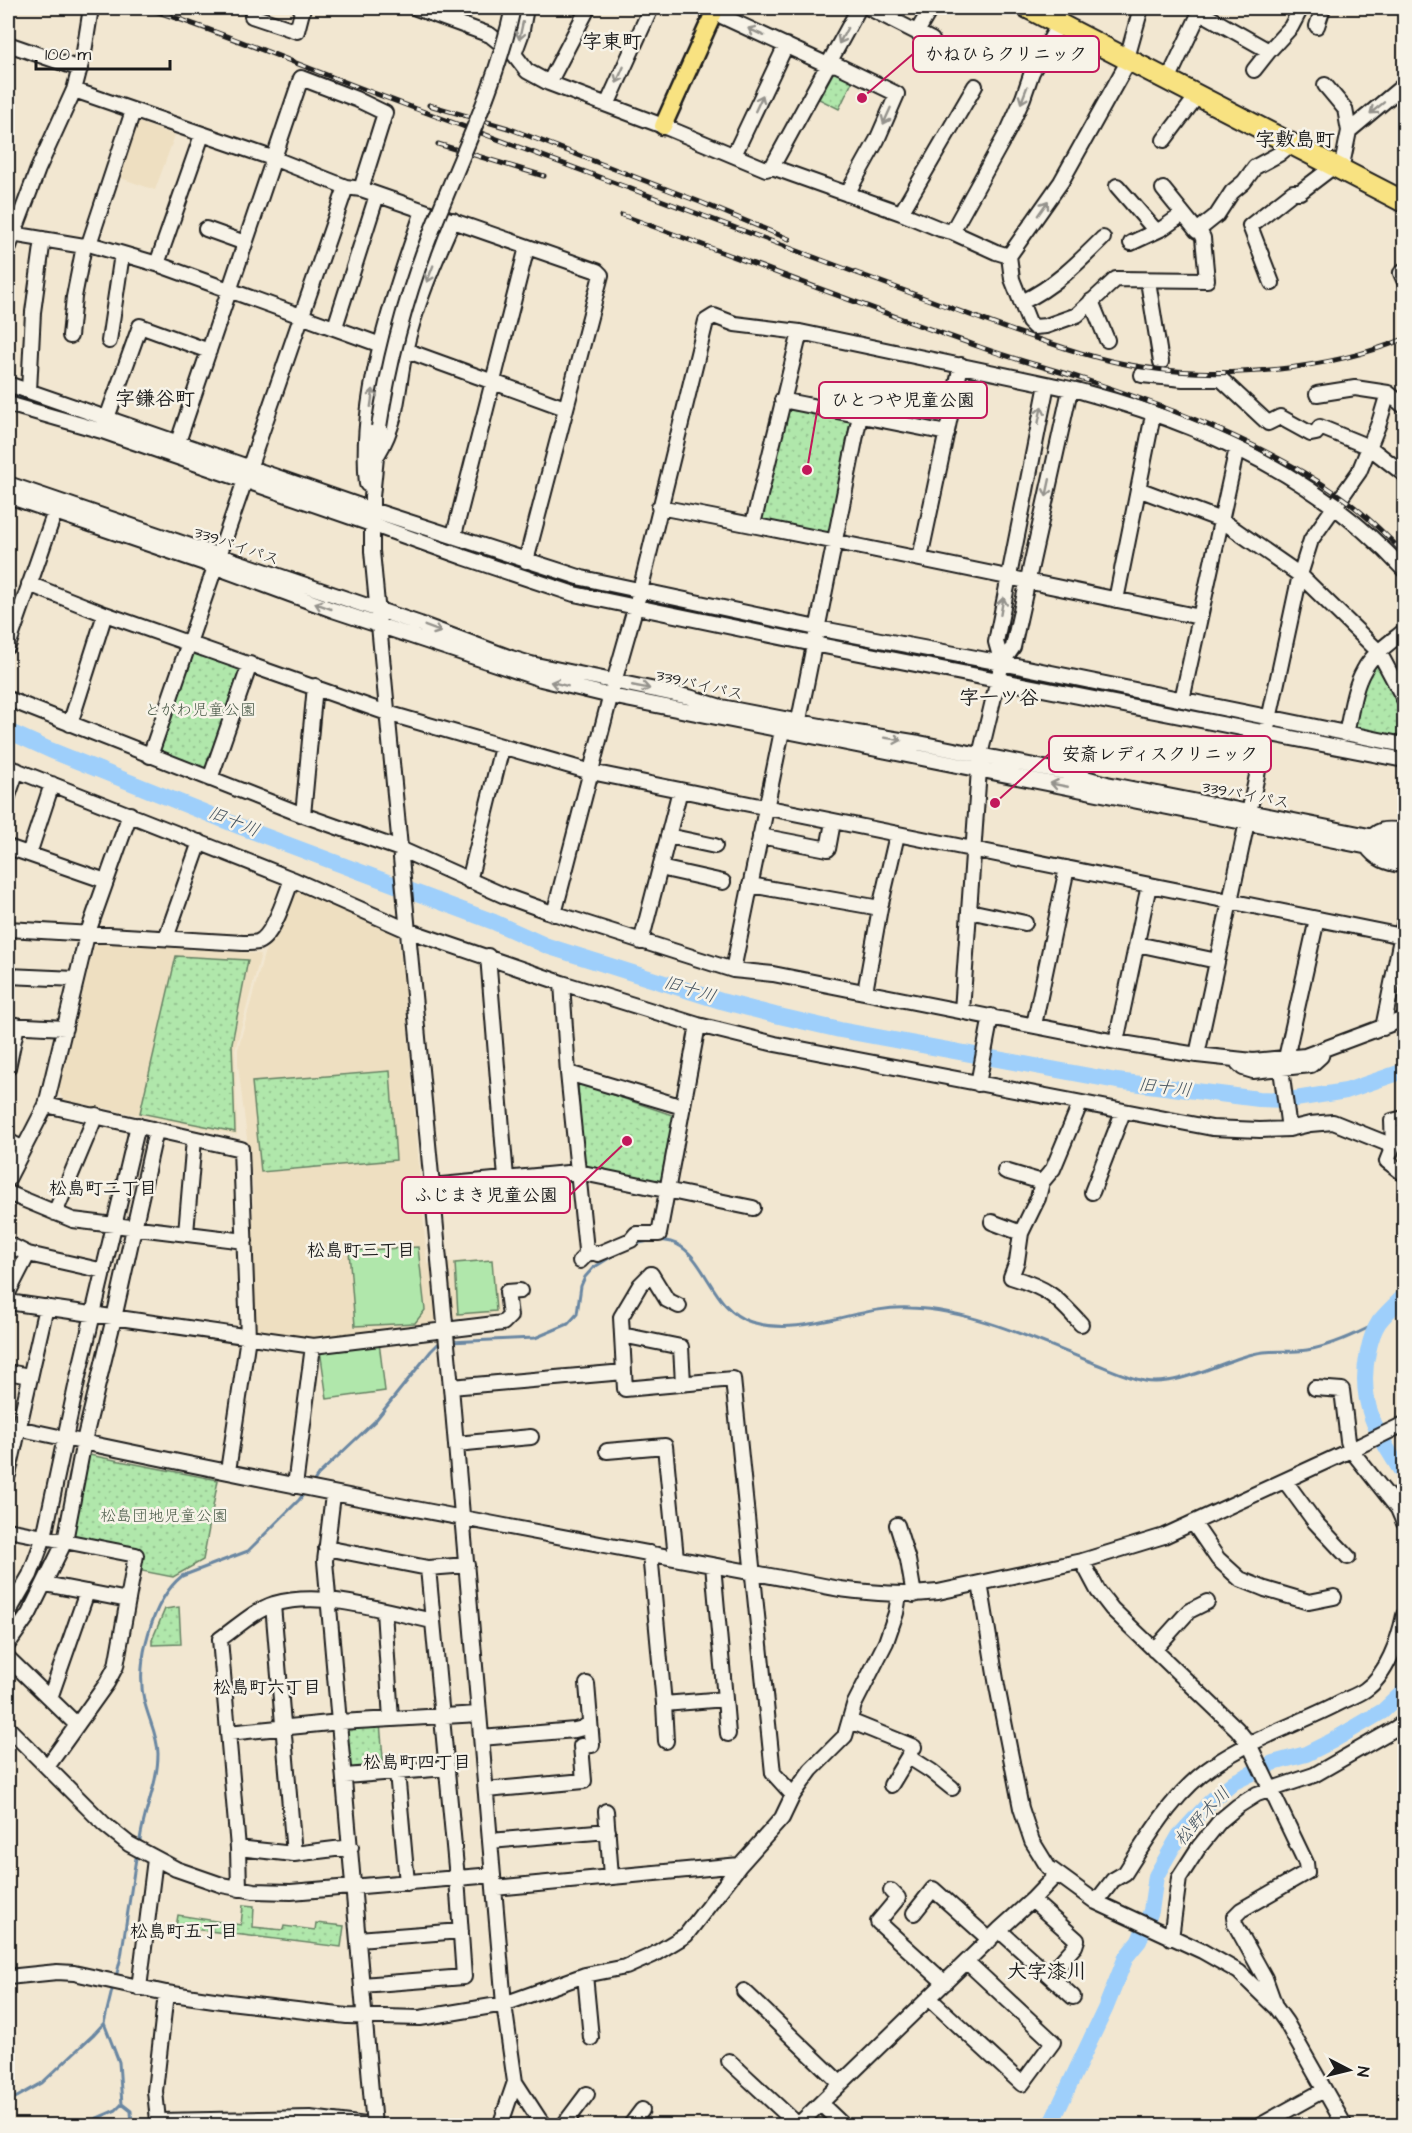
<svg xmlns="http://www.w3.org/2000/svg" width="1412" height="2133" viewBox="0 0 1412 2133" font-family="'Architects Daughter','Klee One',sans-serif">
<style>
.built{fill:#eedfc1}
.grass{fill:url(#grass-dots);stroke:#668264;stroke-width:1.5}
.garden{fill:#b0e7ab;stroke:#668264;stroke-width:1.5}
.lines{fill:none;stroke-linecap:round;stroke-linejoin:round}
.stream{stroke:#6a87a2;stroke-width:3}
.river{stroke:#9ecffb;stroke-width:16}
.minor-casing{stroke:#1c1c1c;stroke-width:18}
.major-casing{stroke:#1c1c1c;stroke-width:21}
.highway-casing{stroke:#1c1c1c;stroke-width:24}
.minor{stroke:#f7f3e8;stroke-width:14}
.major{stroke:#f8e281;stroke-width:16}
.highway{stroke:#f8e281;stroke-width:20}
.rail-casing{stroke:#1c1c1c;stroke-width:5}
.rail{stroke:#f7f3e8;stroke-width:3;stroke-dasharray:9;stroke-linecap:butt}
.minor-bridge-casing{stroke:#1c1c1c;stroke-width:18;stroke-linecap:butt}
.minor-bridge{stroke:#f7f3e8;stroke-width:14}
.oneway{stroke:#94928c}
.labels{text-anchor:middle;stroke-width:5;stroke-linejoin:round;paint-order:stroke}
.street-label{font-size:16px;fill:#1c1c1c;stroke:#f7f3e8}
.park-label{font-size:16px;fill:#485947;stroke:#f7f3e8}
.water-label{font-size:18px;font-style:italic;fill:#43525f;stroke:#f7f3e8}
.neighbourhood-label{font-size:18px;font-weight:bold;fill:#1c1c1c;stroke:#f7f3e8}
.quarter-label{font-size:20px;font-weight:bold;fill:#1c1c1c;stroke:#f7f3e8}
.leader{fill:none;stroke:#c2185b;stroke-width:2}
.callout-dot{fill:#c2185b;stroke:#f7f3e8;stroke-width:2}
.callout{fill:#f7f3e8;stroke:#c2185b;stroke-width:2}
.callout-label{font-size:18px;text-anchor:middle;font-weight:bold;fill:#1c1c1c}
</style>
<defs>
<pattern id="grass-dots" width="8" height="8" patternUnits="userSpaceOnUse" patternTransform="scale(1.5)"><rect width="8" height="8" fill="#b0e7ab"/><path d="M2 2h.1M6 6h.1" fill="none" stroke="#97c693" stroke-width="1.8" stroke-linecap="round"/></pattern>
</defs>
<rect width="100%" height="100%" fill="#f2e7d1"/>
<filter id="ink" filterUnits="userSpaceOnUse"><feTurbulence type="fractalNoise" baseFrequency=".0167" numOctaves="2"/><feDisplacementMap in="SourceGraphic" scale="12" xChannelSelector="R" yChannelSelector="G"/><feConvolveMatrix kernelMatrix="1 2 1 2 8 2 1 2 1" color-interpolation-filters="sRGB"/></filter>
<g filter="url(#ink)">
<path class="built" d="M138 122 175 135 155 190 115 176 133 124Z
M297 885 397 931 403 972 427 1264 493 1259 499 1313 435 1320 429 1327 317 1339 253 1331V1187L238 1065V1049L264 954Z
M99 940 261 954 235 1050 237 1135 64 1100 58 1091 94 947Z"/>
<path class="grass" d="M836 68 854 78 839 109 819 99Z
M786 408 854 420 830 535 758 520Z
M191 649 244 667 208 772 156 752Z
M1377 660 1404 707V740L1357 731 1354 728 1360 692Z
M176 956 248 960 232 1043 235 1132 140 1113Z
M390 1071 396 1160 261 1172 252 1082Z
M578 1083 675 1116 666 1189 583 1166Z
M84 1454 218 1480 203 1560 173 1577 137 1570 140 1552 69 1538Z
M179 1607 181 1644 152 1645V1640L165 1609Z
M380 1723 384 1769 351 1771 347 1733 351 1726Z
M243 1905 254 1906 253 1927 283 1930 284 1926 315 1930 316 1923 344 1926 341 1947 176 1927 178 1915 241 1925Z"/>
<path class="garden" d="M418 1247 425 1310 415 1323 355 1326 349 1251Z
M492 1260 496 1311 458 1314 455 1263Z
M379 1342 385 1391 327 1399 320 1350Z"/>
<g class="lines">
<path class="stream" d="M8 393 81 418
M348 509 364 514
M379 520C462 548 544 579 630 597
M646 600 806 634
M822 637 992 671
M1007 674 1067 687
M1138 701 1260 724
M1275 727 1404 752
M634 1245C707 1219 699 1306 751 1322 805 1338 857 1305 911 1308 971 1310 1033 1339 1089 1361 1107 1368 1125 1377 1144 1381 1179 1387 1219 1362 1253 1354 1270 1349 1289 1353 1307 1350 1331 1346 1356 1334 1378 1323
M450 1342 535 1338 568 1324 577 1314 581 1286 585 1277 593 1268 617 1253
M312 1484 318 1475 375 1421 431 1351 438 1344 444 1343
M140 1840C144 1810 158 1784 158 1754 158 1736 148 1718 144 1700 135 1664 152 1600 182 1576L248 1551 299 1500 306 1491
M116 1977 121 1957 136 1858
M8 2100 17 2097 42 2083 93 2035 104 2023 113 1986
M122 2104 131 2111 132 2126
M79 2126 116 2110 122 2104 119 2062 104 2023"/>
<path class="river" d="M8 731 50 750 241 827 494 922 547 946 721 1001 775 1015 840 1030 1117 1081 1259 1099 1289 1100 1346 1091 1404 1071
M1404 1296C1396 1304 1386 1313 1379 1322 1373 1331 1370 1342 1368 1352 1357 1402 1377 1435 1404 1475
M1050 2126 1106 2007 1126 1957 1139 1941 1151 1911 1156 1876 1179 1836 1211 1801 1234 1782 1273 1763 1306 1754 1332 1741 1383 1711 1404 1691"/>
<defs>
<path id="minor" d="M416 8 490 35 514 54 527 71 549 83 663 126 766 169 772 167 859 8
M704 8 828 65 835 64 897 94 877 140 847 194
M869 8 932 40
M1141 8 1124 69 1061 182 1009 256 1012 279 1029 322 1034 327 1046 326 1077 315 1116 279 1207 280 1203 238 1200 232 1197 231 1217 215 1232 192 1244 182 1255 167 1279 154 1290 145
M252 16 297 31 303 8
M1056 21 1062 8
M1317 26 1323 8
M917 32 931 8
M8 44 80 69
M514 54 521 35 526 8
M1254 70 1269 51
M1168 80 1200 12 1269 51 1291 27 1301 8
M549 83 588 8
M1325 85 1345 109 1349 131 1341 170
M74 90 275 159 346 187 361 189 597 271 601 275 526 561
M607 105 651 8
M1349 131 1404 85
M1164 140 1197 96
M734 155 786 45
M772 167 901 213 940 229 952 232 996 252 1009 256
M1117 186 1156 231
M1163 189 1197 231
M901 213 975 86
M206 229 245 243
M952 232 1009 129 1023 98 1032 72 1059 24
M12 234 84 246 89 244 157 264 381 345
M1131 243 1163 228 1183 214
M89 244 133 111
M8 249 38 169 74 90 84 52 91 8
M157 264 202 135
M1404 270 1401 273 1404 280
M1148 281 1161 362
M1272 283 1250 226 1293 192H1300L1334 166
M1091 301 1107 340
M1022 302C1054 287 1078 263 1103 238
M335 327 377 195
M70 336 74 297 84 246
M109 341 122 254
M405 350 565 408
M1142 375 1183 379H1221L1268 423 1280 417 1311 434 1316 433 1320 427 1369 447 1404 474
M8 384 372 510 582 578 817 628 1002 663 1404 745
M29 391 33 312 43 239
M1317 394 1355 388 1388 393
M782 400 947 433
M8 404 102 431 371 524 463 557 574 594 814 644 1404 760
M107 418 140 326 209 351
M379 427 372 497V551L451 1387 504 2004 515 2082 539 2119 545 2126
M178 442 301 78 356 99 385 113 361 189
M378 454C399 419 397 390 405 351 415 306 434 263 453 220
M8 484 420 624 511 658 531 664 689 697 721 707 857 733 919 743 1064 772 1107 784 1404 843
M367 484C358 396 394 293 423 211
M1138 489 1221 520 1300 575 1379 652 1404 699
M8 496 216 567 333 610 541 679 611 696 1404 854
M659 507C840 541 1020 580 1200 617
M753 524 800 332
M454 535 527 247
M920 558 961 365
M29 584 105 614 387 713 591 772 1402 936
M1116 600 1153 415
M8 646 58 503
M1002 663 996 642 1047 384
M8 699 303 815 400 849 505 896 547 911 733 970 773 974 1116 1042 1197 1055 1253 1061 1305 1056 1404 1019
M1182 700 1237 448
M70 724 105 614
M797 730 860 415
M1346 734C1351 713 1353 689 1364 670 1372 654 1391 642 1404 631
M150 756 346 187
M8 767 292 879 407 930 562 983 698 1025 775 1044 1212 1128 1260 1130 1289 1129 1310 1124 1333 1122 1393 1146 1392 1121 1404 1118
M210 779 250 664
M8 796 17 770
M303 815 315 686
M1404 831C1386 828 1376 828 1366 845 1376 860 1387 863 1404 866
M668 836 715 846
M760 836 828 849 833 822
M8 847 106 881
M29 854 52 784
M660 868 723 882
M469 881 502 747
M750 885 880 908
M969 911 1025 923
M554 914 614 682 640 591 706 321 714 316 735 324 800 332 1047 384C1060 387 1073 389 1087 393 1206 425 1320 478 1404 570
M8 929 243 943C248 943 254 943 258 942 274 936 286 894 292 879
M166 938 200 842
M641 942 680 790
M1137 944 1217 961
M488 956 506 1178
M733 970 784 721
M8 976 76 979
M562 983 568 1073 586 1250
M865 992 880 908 897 835
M962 1011 980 755 1002 663 1013 647 1070 390
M8 1025 65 1028
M1034 1025 1067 868
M1383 1028 1404 924
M1116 1042 1149 885
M1197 1055 1300 575 1311 540 1359 472 1379 423 1388 393 1404 406
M1286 1058 1317 919
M1238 1063 1243 1068 1253 1071 1311 1065 1321 1056 1323 1049
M8 1068 17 1025
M1281 1069 1289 1129
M568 1073 683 1107
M978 1084 991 1016
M1080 1104 1053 1169 1042 1182 1038 1198 1021 1233 1017 1261 1011 1277C1047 1288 1056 1296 1081 1324
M46 1105 241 1149 248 1337 228 1471
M8 1141 23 1149
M1393 1146 1387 1161 1404 1174
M1005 1171 1042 1182
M8 1179 46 1105 87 935 130 814
M431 1186 578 1172 753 1208
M1092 1192 1123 1112
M8 1193 73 1220 245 1241
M55 1213 96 1115
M992 1222 1021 1233
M186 1233 194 1139
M8 1244 28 1254 104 1271
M580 1261 585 1256 586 1250 598 1254 631 1240 636 1234H659L698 1025
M8 1293 28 1254
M8 1302 313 1346 503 1323 510 1316 507 1292 520 1291
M679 1306 667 1300 651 1274 640 1285 621 1317 622 1335 681 1347 683 1383
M622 1335 624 1372
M8 1372 29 1376
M451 1387 624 1372 625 1389 733 1379 773 1773 793 1795
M1315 1388 1342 1390 1348 1441 1351 1450 1398 1509 1404 1523
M8 1426C284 1486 562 1537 840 1589 873 1593 904 1596 938 1592L1082 1561 1164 1536 1351 1450 1404 1424
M456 1444 531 1437
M607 1451 665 1446 676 1558
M8 1475 46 1307
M1285 1481 1315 1522 1348 1557
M295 1486 313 1346
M333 1495 325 1561 374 2126
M1194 1524 1218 1559 1240 1579 1265 1589 1309 1602 1334 1597
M897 1525 908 1560 914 1595
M8 1530 136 1555 116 1666 107 1683 47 1767
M326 1548 428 1568 467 1565
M650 1553 664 1704 725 1699 713 1565
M1082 1561 1098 1591 1112 1609 1237 1729 1249 1744 1306 1863 1307 1872 1241 1910 1234 1917 1235 1924 1265 1978 1274 2003
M980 1583 997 1686 1021 1808 1032 1841 1048 1867 1096 1902 1202 1951 1239 1972 1276 2008 1286 2022 1345 2126
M45 1584 128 1600
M273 1605 294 1854
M384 1611 391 1719
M8 1613 30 1575 44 1537 78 1377 138 1125
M8 1644 29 1614 65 1541 84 1441 114 1318 156 1130
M1154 1650 1189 1611 1207 1602
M8 1658 77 1725
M50 1698 87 1592
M725 1699 728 1734
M664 1704 666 1741
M850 1721 914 1747 891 1785
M8 1728 104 1824 129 1844 176 1869 222 1885 254 1891 291 1892 493 1875
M228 1733 340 1722 479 1714
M481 1738 575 1730 583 1728 590 1723
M909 1757 931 1771 952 1788
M397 1772 407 1883
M345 1776 447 1768
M486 1790 584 1781 581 1746 592 1745 587 1684
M606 1811 611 1876
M490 1841 608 1831
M238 1848 294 1854 351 1847
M494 1888 740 1865
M239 1889 238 1848 220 1639C236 1628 255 1610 274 1604 324 1590 383 1611 433 1621
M891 1891 898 1898 878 1922 945 1983
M1032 1900 1077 1940 1075 1946 1049 1975
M1096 1902 1113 1880 1125 1873C1150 1834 1175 1791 1214 1765 1253 1738 1299 1724 1341 1702 1349 1698 1358 1695 1365 1690 1387 1675 1399 1639 1404 1615
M914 1913 933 1889 990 1940
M999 1930 1073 1997
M1171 1938 1179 1878 1199 1847 1220 1821 1238 1806 1257 1794 1314 1775 1396 1728 1404 1722
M358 1939 461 1931
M585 1975 591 2038
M8 1977 57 1972 74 1973 166 1993 221 2001 347 2016 420 2018 504 2004 585 1975 626 1967 653 1955 686 1935 740 1865 782 1818 793 1795 811 1770 845 1736 854 1705 886 1642 896 1613 899 1595
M362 1985 464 1977 457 1878 428 1568
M139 1988 155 1859
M744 1991 840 2083
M166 1993 155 2091 158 2121 310 2118 374 2126
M930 1999 1022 2084 1053 2042 967 1962
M729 2061 798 2125
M821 2104 844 2126
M500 2126 515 2082
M563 2126 587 2094
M630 2126 642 2110
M797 2126 999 1930 1032 1900 1057 1874
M1259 2126 1324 2090"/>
<path id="major" d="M663 126 716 8"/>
<path id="highway" d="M1028 8 1404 202"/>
</defs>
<use href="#minor" class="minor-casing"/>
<use href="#major" class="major-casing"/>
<use href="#highway" class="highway-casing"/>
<use href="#minor" class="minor"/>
<use href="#major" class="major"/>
<use href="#highway" class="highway"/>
<defs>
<path id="rail" d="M146 8C222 32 296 64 371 92 523 149 675 205 827 262 887 284 947 307 1008 329 1052 344 1096 360 1142 367 1225 380 1327 370 1404 339
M429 105 508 128 700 202 789 239
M438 144 544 176
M622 215C742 259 860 305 980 347 1016 360 1053 369 1089 381 1176 410 1264 443 1340 496 1363 512 1384 533 1404 553"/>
</defs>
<use href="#rail" class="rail-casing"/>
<use href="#rail" class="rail"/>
<defs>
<path id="minor-bridge" d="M379 427C389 361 405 300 429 238 458 162 496 88 513 8"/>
</defs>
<use href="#minor-bridge" class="minor-bridge-casing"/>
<use href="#minor-bridge" class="minor-bridge"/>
</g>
<defs><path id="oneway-shaft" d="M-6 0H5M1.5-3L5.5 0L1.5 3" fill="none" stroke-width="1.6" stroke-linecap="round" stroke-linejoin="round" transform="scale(1.5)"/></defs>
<g class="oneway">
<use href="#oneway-shaft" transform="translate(521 31) rotate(102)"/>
<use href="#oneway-shaft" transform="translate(756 32) rotate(-155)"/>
<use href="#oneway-shaft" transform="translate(843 36) rotate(118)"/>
<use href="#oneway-shaft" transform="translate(620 75) rotate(114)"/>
<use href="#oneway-shaft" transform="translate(1024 95) rotate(111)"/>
<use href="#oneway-shaft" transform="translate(759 103) rotate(-65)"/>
<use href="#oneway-shaft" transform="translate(1377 108) rotate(141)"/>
<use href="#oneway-shaft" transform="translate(887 116) rotate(114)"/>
<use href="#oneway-shaft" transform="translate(1043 208) rotate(-55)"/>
<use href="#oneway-shaft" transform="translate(430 274) rotate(111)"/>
<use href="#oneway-shaft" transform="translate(372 398) rotate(-82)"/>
<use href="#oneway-shaft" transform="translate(1040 415) rotate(-79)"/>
<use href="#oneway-shaft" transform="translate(1048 488) rotate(102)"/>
<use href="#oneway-shaft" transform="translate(323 606) rotate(-160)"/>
<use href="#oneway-shaft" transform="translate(1002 606) rotate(-80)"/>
<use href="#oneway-shaft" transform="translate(433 629) rotate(21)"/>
<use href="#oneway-shaft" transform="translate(559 684) rotate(-166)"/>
<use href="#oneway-shaft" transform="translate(641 687) rotate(11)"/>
<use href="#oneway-shaft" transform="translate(893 739) rotate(9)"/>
<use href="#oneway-shaft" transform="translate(1059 785) rotate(-169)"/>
</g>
</g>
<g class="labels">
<g class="street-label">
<text transform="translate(237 545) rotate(19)" y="6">339バイパス</text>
<text transform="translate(700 684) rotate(13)" y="6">339バイパス</text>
<text transform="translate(1246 794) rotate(11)" y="6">339バイパス</text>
</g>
<g class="park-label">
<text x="200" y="715">とがわ児童公園</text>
<text x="164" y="1521">松島団地児童公園</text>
</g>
<g class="water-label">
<text transform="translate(234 821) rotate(22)" y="6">旧十川</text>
<text transform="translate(690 989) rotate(17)" y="6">旧十川</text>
<text transform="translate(1165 1087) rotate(7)" y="6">旧十川</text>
<text transform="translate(1202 1816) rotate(-47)" y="6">松野木川</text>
</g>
<g class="neighbourhood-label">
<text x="103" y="1194">松島町二丁目</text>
<text x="361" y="1256">松島町三丁目</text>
<text x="267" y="1693">松島町六丁目</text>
<text x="417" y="1768">松島町四丁目</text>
<text x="184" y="1937">松島町五丁目</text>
</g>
<g class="quarter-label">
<text x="612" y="48">字東町</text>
<text x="1295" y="146">字敷島町</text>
<text x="155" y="405">字鎌谷町</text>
<text x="999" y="704">字一ツ谷</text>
<text x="1047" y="1978">大字漆川</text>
</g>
</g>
<path class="leader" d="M862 98L913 54M807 470L819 400M995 803L1049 754M627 1141L570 1195"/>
<g class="callout-dot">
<circle cx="862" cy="98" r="6"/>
<circle cx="807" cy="470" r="6"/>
<circle cx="995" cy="803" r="6"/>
<circle cx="627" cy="1141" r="6"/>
</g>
<g class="callout">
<rect x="913" y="36" width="186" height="36" rx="6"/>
<rect x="819" y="382" width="168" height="36" rx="6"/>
<rect x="1049" y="736" width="222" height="36" rx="6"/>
<rect x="402" y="1177" width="168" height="36" rx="6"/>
</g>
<g class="callout-label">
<text x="1006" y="60">かねひらクリニック</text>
<text x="903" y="406">ひとつや児童公園</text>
<text x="1160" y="760">安斎レディスクリニック</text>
<text x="486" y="1201">ふじまき児童公園</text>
</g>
<rect width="1412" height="2133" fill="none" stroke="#f7f3e8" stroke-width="30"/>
<rect x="15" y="15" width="1382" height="2103" fill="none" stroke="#1c1c1c" stroke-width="2" filter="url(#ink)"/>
<g transform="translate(1349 2070) rotate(97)" stroke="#f7f3e8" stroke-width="4.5" paint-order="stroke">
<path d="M0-4.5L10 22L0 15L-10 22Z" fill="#1c1c1c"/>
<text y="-9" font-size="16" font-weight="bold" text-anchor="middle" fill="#1c1c1c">N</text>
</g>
<path d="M36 60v9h134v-9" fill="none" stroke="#1c1c1c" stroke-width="3"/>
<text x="45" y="60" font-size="18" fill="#1c1c1c" stroke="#f7f3e8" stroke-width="4.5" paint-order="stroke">100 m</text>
</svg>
